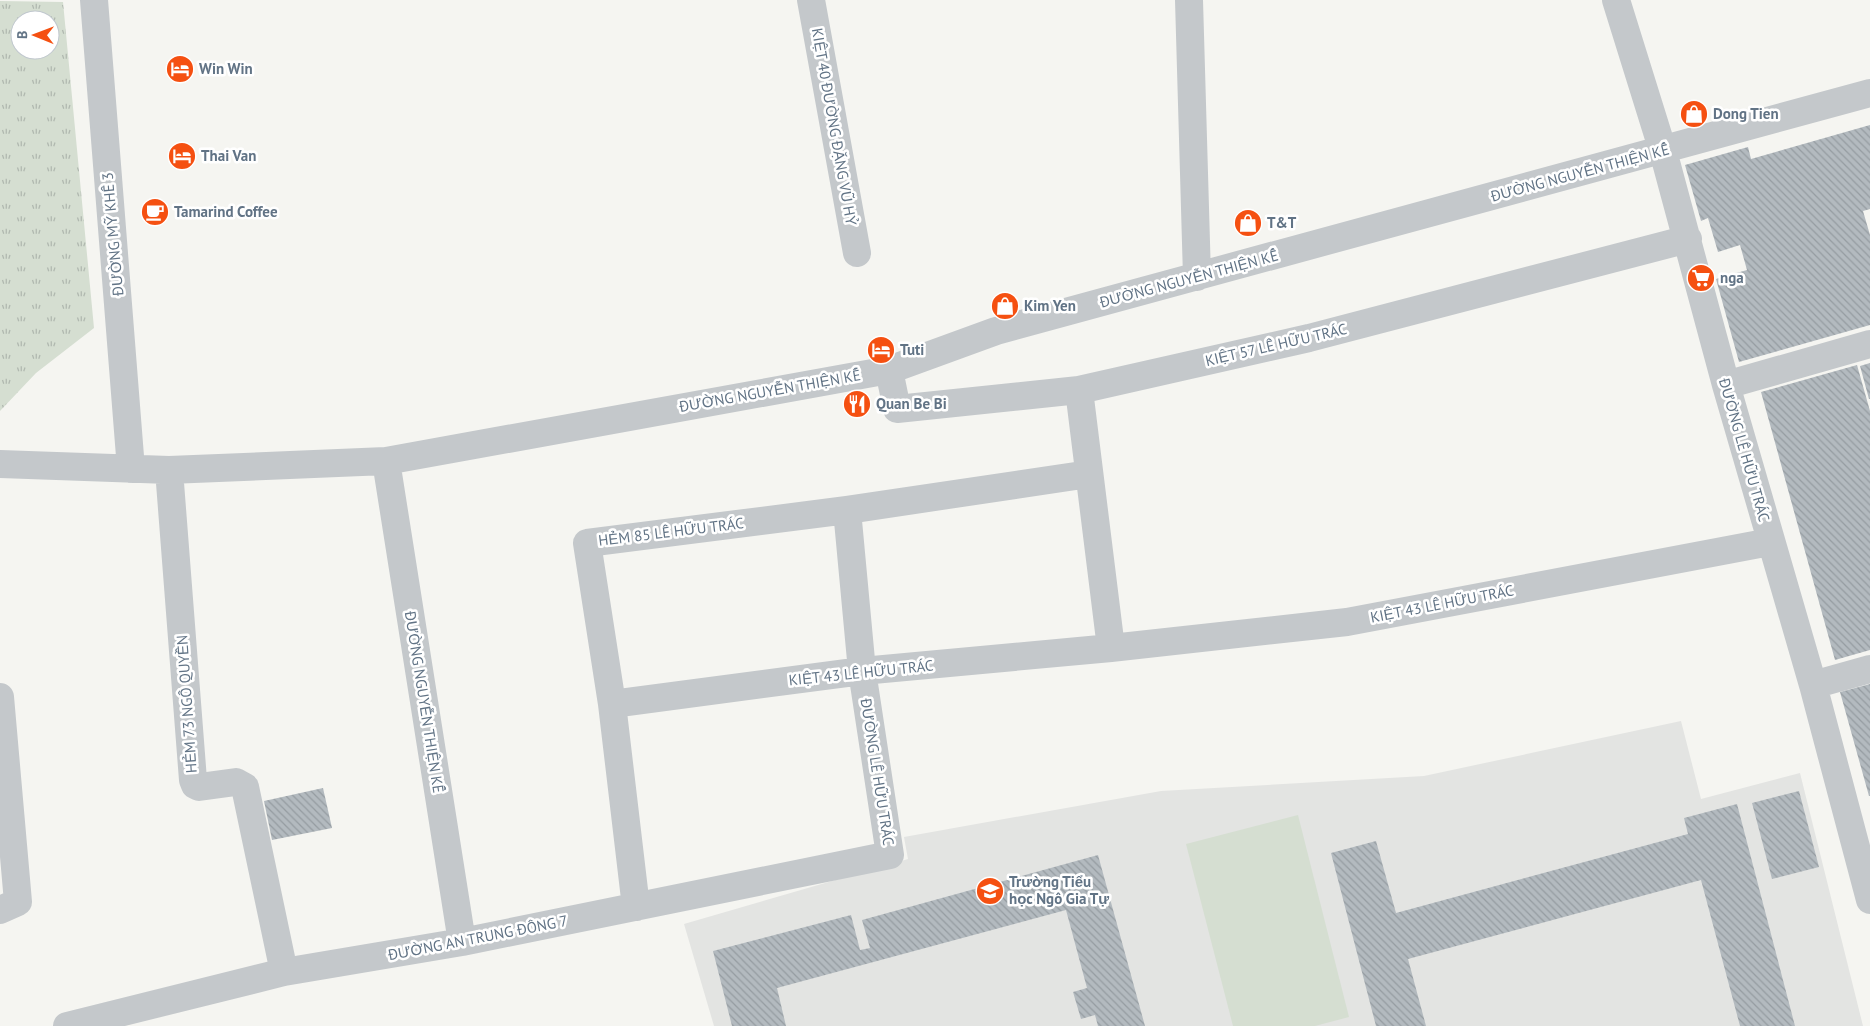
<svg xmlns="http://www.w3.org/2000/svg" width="1870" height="1026" viewBox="0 0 1870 1026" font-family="'PT Sans',sans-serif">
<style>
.built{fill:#e3e4e2}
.grass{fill:url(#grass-tufts);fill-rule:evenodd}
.pitch{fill:#d5ded1}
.building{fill:url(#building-back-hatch)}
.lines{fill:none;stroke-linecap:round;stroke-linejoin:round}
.street{stroke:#c4c8cb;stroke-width:28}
.labels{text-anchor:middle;stroke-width:5;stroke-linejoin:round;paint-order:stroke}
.poi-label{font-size:15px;font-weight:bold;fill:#617385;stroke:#fff;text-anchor:start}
.street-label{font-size:15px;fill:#617385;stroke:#fff}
</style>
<defs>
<pattern id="grass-tufts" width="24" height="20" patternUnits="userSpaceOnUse" patternTransform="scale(1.25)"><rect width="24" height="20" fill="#d5ded1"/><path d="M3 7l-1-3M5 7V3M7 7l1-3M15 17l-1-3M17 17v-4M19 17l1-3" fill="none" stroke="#b0b8af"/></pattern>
<pattern id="building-back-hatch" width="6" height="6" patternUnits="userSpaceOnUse" patternTransform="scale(1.25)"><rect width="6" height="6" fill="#b3babf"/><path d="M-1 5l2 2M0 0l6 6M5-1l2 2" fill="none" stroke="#959ca1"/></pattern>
</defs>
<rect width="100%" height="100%" fill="#f5f5f1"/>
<path class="built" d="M1681 721 1701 799 1800 773 1863 1026H714L684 924 908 859 904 837 1161 791 1424 776Z"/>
<path class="grass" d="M0 1 63 2 94 328 36 373 0 411ZM20 20H50V50H20Z"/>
<path class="pitch" d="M1298 815 1349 1017 1315 1026H1233L1186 844Z"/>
<path class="building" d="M1870 125V209L1863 211 1870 235V325L1739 362 1716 279 1747 270 1740 245 1718 252 1708 218 1701 221 1685 165 1748 147 1751 159Z
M1870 363V399H1869L1860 366Z
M1857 365 1870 411V650L1835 660 1761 392Z
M1870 684V796H1869L1840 692Z
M323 788 332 828 272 840 264 801Z
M1799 791 1819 867 1772 879 1752 803Z
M1737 804 1795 1026H1740L1701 880 1408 959 1426 1026H1376L1331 853 1376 841 1396 913 1688 834 1684 818Z
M1098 855 1145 1026H1098L1095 1015 1081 1019 1073 992 1087 988 1066 910 777 988 786 1026H732L713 951 851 915 860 950 870 948 862 920Z"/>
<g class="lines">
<path class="street" d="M94 0 131 469
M811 0 857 253
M1189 0 1197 277
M1616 0 1663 151 1726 385 1813 685 1870 900
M889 370 897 409 1079 390 1309 338 1688 239
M1726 385 1870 344
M1079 390 1111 648
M386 461 462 942
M0 464 169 470 386 461 889 370 996 331 1870 93
M169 470 193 780 195 785 199 787 236 782 245 787 284 972
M1813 685 1870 669
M0 697 18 902 0 910
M612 704 862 671 1111 648 1347 622 1770 542
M636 907 612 704 587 543 847 510 1089 474
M67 1026 284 972 462 942 890 855 862 671 847 510"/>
</g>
<defs>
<symbol id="hotel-disc" viewBox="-11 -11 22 22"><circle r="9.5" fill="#f55011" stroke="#fff"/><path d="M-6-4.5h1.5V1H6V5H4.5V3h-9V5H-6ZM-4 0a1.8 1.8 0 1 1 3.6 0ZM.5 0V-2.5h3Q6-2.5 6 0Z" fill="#fff"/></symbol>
<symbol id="shop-disc" viewBox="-11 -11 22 22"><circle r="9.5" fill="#f55011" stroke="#fff"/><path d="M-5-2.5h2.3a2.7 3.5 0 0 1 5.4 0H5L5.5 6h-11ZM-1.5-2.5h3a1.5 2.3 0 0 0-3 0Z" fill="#fff"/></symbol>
<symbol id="cafe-disc" viewBox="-11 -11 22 22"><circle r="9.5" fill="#f55011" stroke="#fff"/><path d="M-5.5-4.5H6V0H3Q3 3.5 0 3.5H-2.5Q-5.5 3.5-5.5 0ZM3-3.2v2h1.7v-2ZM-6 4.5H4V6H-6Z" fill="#fff"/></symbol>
<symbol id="supermarket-disc" viewBox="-11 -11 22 22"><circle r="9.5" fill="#f55011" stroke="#fff"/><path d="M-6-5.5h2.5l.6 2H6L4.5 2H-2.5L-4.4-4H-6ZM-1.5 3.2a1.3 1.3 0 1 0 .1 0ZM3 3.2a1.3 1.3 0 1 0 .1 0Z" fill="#fff"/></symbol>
<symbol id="restaurant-disc" viewBox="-11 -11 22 22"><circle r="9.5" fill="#f55011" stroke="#fff"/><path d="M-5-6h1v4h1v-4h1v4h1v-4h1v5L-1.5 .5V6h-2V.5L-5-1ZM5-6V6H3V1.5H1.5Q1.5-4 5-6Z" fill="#fff"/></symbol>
<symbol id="school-disc" viewBox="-11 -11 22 22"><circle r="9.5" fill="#f55011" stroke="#fff"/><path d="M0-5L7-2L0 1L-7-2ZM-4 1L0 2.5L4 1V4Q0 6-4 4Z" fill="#fff"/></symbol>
</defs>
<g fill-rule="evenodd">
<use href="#hotel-disc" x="164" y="53" width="32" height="32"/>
<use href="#shop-disc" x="1678" y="98" width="32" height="32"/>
<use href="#hotel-disc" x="166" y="140" width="32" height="32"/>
<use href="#cafe-disc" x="139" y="196" width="32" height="32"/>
<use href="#shop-disc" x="1232" y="207" width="32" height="32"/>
<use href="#supermarket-disc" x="1685" y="262" width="32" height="32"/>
<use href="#shop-disc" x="989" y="290" width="32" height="32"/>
<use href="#hotel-disc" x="865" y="334" width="32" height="32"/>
<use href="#restaurant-disc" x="841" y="388" width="32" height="32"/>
<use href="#school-disc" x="974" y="875" width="32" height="32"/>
</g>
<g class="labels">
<g class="poi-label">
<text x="199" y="74">Win Win</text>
<text x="1713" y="119">Dong Tien</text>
<text x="201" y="161">Thai Van</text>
<text x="174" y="217">Tamarind Coffee</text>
<text x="1267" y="228">T&amp;T</text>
<text x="1720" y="283">nga</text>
<text x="1024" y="311">Kim Yen</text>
<text x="900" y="355">Tuti</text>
<text x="876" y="409">Quan Be Bi</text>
<text x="1009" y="887">Trường Tiểu<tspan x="1009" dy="17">học Ngô Gia Tự</tspan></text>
</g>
<g class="street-label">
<text transform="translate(834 127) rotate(80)" y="5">KIỆT 40 ĐƯỜNG ĐẶNG VŨ HỶ</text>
<text transform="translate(1580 173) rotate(-15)" y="5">ĐƯỜNG NGUYỄN THIỆN KẾ</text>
<text transform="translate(113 234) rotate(-95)" y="5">ĐƯỜNG MỸ KHÊ 3</text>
<text transform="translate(1189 279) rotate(-15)" y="5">ĐƯỜNG NGUYỄN THIỆN KẾ</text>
<text transform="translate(1276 345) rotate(-13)" y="5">KIỆT 57 LÊ HỮU TRÁC</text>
<text transform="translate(770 391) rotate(-10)" y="5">ĐƯỜNG NGUYỄN THIỆN KẾ</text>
<text transform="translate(1744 450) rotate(74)" y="5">ĐƯỜNG LÊ HỮU TRÁC</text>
<text transform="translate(671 532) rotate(-7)" y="5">HẺM 85 LÊ HỮU TRÁC</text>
<text transform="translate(1442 604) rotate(-11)" y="5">KIỆT 43 LÊ HỮU TRÁC</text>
<text transform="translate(861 673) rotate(-6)" y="5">KIỆT 43 LÊ HỮU TRÁC</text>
<text transform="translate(424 702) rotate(81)" y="5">ĐƯỜNG NGUYỄN THIỆN KẾ</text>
<text transform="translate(187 704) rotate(-94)" y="5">HẺM 73 NGÔ QUYỀN</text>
<text transform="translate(877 772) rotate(81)" y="5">ĐƯỜNG LÊ HỮU TRÁC</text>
<text transform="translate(478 938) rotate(-11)" y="5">ĐƯỜNG AN TRUNG ĐÔNG 7</text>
</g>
</g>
<g transform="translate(35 35) rotate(271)"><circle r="24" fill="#ffffff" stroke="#c0c7ce"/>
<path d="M0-4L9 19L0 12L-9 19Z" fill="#f55011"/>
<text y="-8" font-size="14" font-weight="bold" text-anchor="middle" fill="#617385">B</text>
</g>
</svg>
